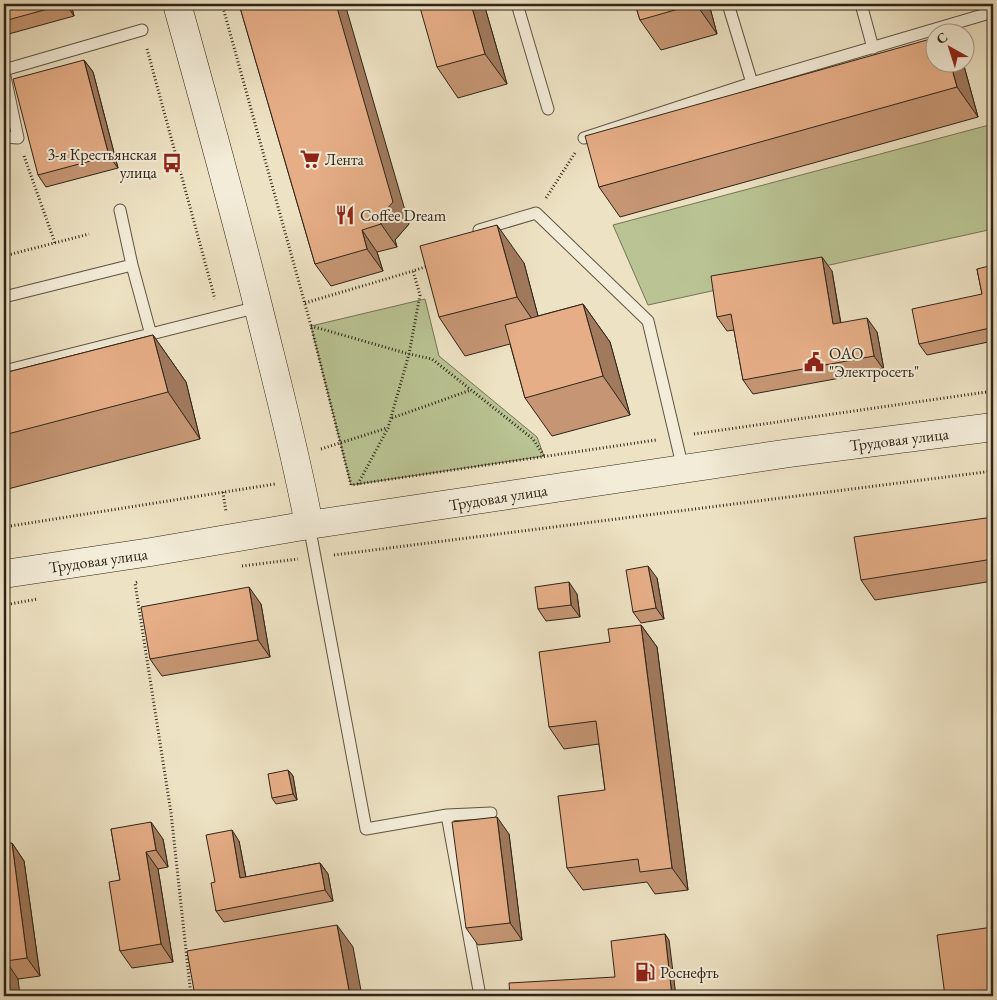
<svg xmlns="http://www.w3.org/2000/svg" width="997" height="1000" viewBox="0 0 997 1000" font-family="'EB Garamond',serif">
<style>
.green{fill:#b9c393;stroke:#747456}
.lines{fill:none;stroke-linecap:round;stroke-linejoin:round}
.lane-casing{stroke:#5e5444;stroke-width:13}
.secondary-casing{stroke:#2f2419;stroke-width:29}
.path{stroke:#2f2419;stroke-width:3;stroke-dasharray:1 2.5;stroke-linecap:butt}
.lane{stroke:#f3ecd8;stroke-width:11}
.secondary{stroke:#f3ecd8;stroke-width:28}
.wall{fill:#c69674;stroke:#2f2419}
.shaded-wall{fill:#a17a5e;stroke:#2f2419}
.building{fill:#e6ae87;stroke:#2f2419}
.labels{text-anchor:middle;stroke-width:4;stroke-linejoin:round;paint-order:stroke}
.poi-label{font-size:16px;fill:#2f2419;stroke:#f3ecd8;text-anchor:start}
.street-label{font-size:16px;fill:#2f2419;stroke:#f3ecd8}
</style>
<rect width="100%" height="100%" fill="#ede2c3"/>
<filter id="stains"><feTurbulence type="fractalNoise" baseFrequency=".004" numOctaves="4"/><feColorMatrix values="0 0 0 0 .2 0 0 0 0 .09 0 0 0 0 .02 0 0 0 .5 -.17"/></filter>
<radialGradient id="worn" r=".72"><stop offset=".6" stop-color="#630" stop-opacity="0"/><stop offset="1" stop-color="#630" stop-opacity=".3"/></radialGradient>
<path class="green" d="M993 124V229L648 305 613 225Z
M425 299 439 356 537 437 544 456 351 485 311 326Z"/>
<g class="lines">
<defs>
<path id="lane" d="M517 4 548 109
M728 4 752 83
M861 4 873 48
M4 70 142 30
M4 72 18 138 4 137
M584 138 752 83 993 12
M120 210 132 265
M479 230 536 213 648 321 683 469
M4 297 132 265 151 335
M4 371 258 307
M309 525 366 829 447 815 491 813
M447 815 480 996"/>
<path id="secondary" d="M177 4C206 108 235 213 261 318 278 387 296 455 309 525
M4 574 151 552 309 525 790 453 993 427"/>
</defs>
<use href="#lane" class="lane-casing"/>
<use href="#secondary" class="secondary-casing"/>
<path class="path" d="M137 4 138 11
M222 4 311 326 351 485 656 440
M989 32 993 48
M147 49 215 299
M24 156 55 243
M546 198 575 153
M4 256 89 234
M305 303 413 271
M311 326 409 354 432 359 533 439 544 456
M392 418 471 390
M694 434 993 391
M321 449 387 428
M358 484 388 428 409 354 420 295 413 271 428 266
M223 492 226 512
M4 527 275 484
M334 555 993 471
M242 566 298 559
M137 582 135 583 171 813 191 996
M4 605 38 599"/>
<use href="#lane" class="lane"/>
<use href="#secondary" class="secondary"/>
</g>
<path class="wall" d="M4 4H71L74 16 5 35 4 32Z
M239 4 409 224 395 240 397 247 377 252 383 271 331 286 315 264Z
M484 4 507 84 458 98 437 67Z
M635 4H709L717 34 661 50 640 20Z
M84 60 93 72 118 168 46 187 38 175Z
M964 66 978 117 620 217 599 187Z
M524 263 538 316 583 304 610 342 630 415 552 436 525 398 510 344 465 356 439 317Z
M977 269 993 341 927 355 919 344 982 294Z
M832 271 841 323 877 332 884 370 753 394 743 380 734 330 727 331 717 317Z
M153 335 186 382 200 439 4 490V373Z
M993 517V581L875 600 861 580Z
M657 578 664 619 641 623 633 612Z
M577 594 580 617 546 621 538 609Z
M261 604 270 657 162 676 150 659Z
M641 625 657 647 688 890 655 894 647 882 583 890 567 868 605 790 599 744 564 749 549 727 610 642Z
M288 770 293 776 297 800 276 804 272 798Z
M111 829 163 839 168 867 158 869 173 962 132 968 120 951V880Z
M509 834 522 940 478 945 466 928Z
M239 841 246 877 320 863 328 874 333 901 224 922 216 911 215 882Z
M12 843 24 861 40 976 18 979 4 996Z"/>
<path class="shaded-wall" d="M66 4H71L74 16Z
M336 4H345L409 224 395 240 397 247 381 224 379 218Z
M471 4H484L507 84 485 54Z
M696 4H709L717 34Z
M84 60 93 72 118 168 109 156Z
M950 62H962L964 66 978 117 957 87Z
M497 225 524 263 543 335 517 297Z
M362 230 377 252 383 271 367 249Z
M822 257 832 271 843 338 833 324Z
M583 304 610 342 630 415 603 376Z
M867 318 877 332 884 370 874 356Z
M153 335 186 382 200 439 168 392Z
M648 566 657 578 664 619 656 608Z
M569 582 577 594 580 617 571 605Z
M249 587 261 604 270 657 258 640Z
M641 625 657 647 688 890 672 868Z
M288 770 293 776 297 800 293 794Z
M497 817 509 834 522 940 510 923Z
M151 822 163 839 168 867 156 850Z
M232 830 239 841 248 889 240 878Z
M12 843 24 861 40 976 27 958Z
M146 852 158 869 173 962 161 944Z
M320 863 328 874 333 901 325 890Z
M337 925 353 947 362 996H350Z
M665 934 669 940 676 996H672Z
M6 961 18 979 20 996H10Z"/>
<path class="building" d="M4 4H66L4 21Z
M239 4H336L393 202 379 218 381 224 362 230 367 249 315 264Z
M419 4H471L485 54 437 67Z
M635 4H696L640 20Z
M934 38V62H950L957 87 599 187 585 136Z
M84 60 109 156 38 175 13 79Z
M497 225 517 297 439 317 420 246Z
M822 257 833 324 867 318 874 356 743 380 731 314 717 317 711 276Z
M993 265V342L990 328 919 344 912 309 982 294 977 269Z
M583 304 603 376 525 398 505 325Z
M153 335 168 392 4 435V373Z
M993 517V559L861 580 854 537Z
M648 566 656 608 633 612 626 570Z
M569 582 571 605 538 609 535 587Z
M249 587 258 640 150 659 141 607Z
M641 625 672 868 640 872 638 859 567 868 558 796 605 790 596 721 549 727 539 652 610 642 608 629Z
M991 723H993V739Z
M288 770 293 794 272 798 268 774Z
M497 817 510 923 466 928 452 822Z
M151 822 156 850 146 852 161 944 120 951 109 882 120 880 111 829Z
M232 830 240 878 320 863 325 890 216 911 211 883 215 882 206 835Z
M12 843 27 958 6 961 10 996H4V844Z
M337 925 350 996H195L187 951Z
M993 927V996H945L937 935Z
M665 934 672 996H510L509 983 615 977 611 941Z"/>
<defs>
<symbol id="supermarket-bare" viewBox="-9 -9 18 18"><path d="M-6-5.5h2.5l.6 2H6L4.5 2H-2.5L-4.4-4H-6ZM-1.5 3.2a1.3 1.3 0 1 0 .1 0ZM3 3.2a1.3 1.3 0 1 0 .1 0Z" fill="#8f2418" stroke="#f3ecd8" stroke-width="2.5" paint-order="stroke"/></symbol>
<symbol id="bus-bare" viewBox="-9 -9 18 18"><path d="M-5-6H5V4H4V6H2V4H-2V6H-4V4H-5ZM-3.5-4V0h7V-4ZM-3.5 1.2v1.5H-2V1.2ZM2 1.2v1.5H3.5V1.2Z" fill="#8f2418" stroke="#f3ecd8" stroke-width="2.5" paint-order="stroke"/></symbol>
<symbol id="restaurant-bare" viewBox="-9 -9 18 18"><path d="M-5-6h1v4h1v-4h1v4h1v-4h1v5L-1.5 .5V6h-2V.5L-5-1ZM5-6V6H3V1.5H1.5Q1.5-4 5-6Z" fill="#8f2418" stroke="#f3ecd8" stroke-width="2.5" paint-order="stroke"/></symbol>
<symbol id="civic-bare" viewBox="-9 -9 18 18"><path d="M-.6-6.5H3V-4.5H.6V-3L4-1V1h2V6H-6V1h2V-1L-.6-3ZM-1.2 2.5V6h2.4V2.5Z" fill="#8f2418" stroke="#f3ecd8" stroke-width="2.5" paint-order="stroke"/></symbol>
<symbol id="fuel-bare" viewBox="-9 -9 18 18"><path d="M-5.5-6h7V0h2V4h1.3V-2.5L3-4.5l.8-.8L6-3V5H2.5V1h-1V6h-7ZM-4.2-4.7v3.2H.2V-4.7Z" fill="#8f2418" stroke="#f3ecd8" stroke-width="2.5" paint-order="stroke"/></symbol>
</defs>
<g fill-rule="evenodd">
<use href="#supermarket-bare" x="296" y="145" width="28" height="28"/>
<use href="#bus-bare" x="158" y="149" width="28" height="28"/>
<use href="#restaurant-bare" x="331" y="201" width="28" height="28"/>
<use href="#civic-bare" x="800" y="348" width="28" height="28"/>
<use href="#fuel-bare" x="631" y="958" width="28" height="28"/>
</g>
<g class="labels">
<g class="poi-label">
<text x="157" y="160" text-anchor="end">3-я Крестьянская<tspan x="157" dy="18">улица</tspan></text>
<text x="325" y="165">Лента</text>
<text x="360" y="221">Сoffee Dream</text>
<text x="829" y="359">ОАО<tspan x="829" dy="18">"Электросеть"</tspan></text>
<text x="660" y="978">Роснефть</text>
</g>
<g class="street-label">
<text transform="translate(899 439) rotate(-7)" y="6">Трудовая улица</text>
<text transform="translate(498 497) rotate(-9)" y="6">Трудовая улица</text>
<text transform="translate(98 560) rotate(-8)" y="6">Трудовая улица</text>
</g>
</g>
<rect width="997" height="1000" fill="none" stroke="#ede2c3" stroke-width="20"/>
<rect x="5" y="5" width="987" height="990" fill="none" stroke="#2f2419" stroke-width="2.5"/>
<rect x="10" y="10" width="977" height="980" fill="none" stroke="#2f2419"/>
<g transform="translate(950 48) rotate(321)"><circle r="24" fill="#f3ecd8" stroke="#a59c8c"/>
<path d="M0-4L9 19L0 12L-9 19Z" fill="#8f2418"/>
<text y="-8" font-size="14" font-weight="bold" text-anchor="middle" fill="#2f2419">С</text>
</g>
<rect width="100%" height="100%" filter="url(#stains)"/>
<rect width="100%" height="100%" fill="url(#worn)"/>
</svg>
